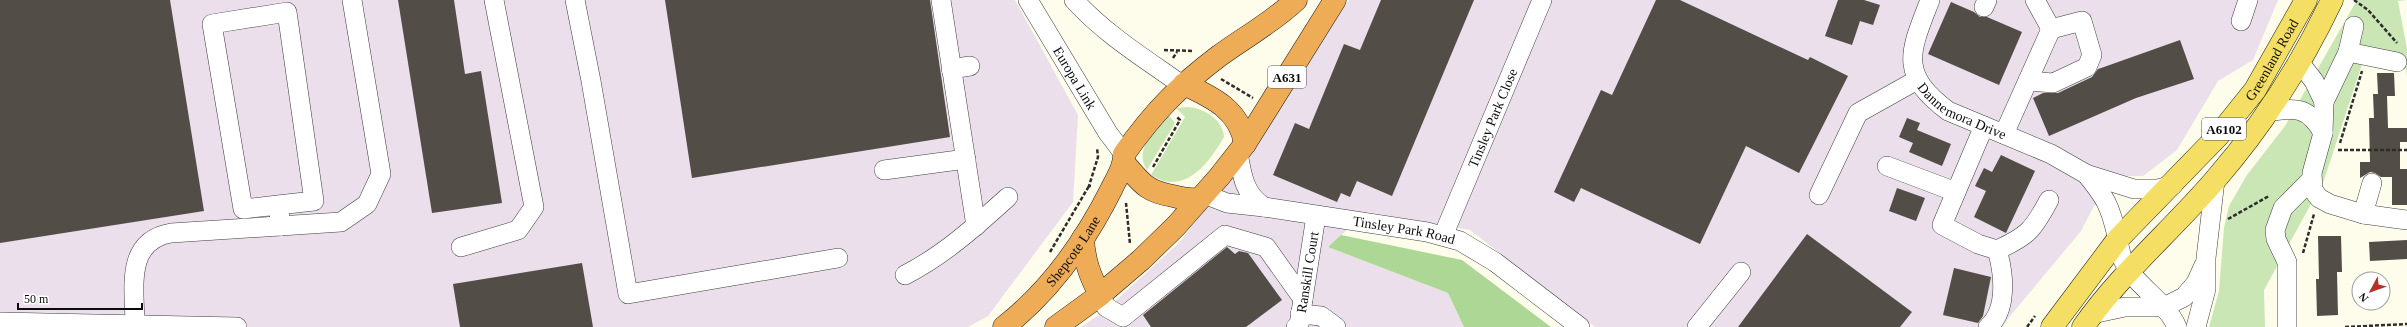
<svg xmlns="http://www.w3.org/2000/svg" width="2407" height="327" viewBox="0 0 2407 327" font-family="'Times New Roman',serif">
<style>
.industrial{fill:#eadfea}
.green{fill:#cae6b5}
.forest{fill:#acd795}
.building{fill:#534d48}
.lines{fill:none;stroke-linecap:round;stroke-linejoin:round}
.minor-casing{stroke:#3e3e3e;stroke-width:20}
.major-casing{stroke:#1c1c1c;stroke-width:23}
.highway-casing{stroke:#1c1c1c;stroke-width:23}
.path{stroke:#2d2d2d;stroke-width:2.5;stroke-dasharray:4 2;stroke-linecap:butt}
.minor{stroke:#fff;stroke-width:19}
.major{stroke:#f4df64;stroke-width:22}
.highway{stroke:#efac57;stroke-width:22}
.labels{text-anchor:middle;stroke-width:4;stroke-linejoin:round;paint-order:stroke}
.shield{fill:#fff;stroke:#545454;stroke-width:1}
.shield-label{font-size:13px;font-weight:bold;fill:#0b0b0b}
.street-label{font-size:14px;fill:#0b0b0b;stroke:#fff}
</style>
<rect width="100%" height="100%" fill="#fefcea"/>
<path class="industrial" d="M0 0H1015L1078 115 1073 202 988 316 968 327H0Z
M1349 0H2278L2253 60 2218 81 2177 150 2143 176H2128L2094 206 2081 231 2001 327H1595L1470 230 1367 212 1328 247 1448 293 1464 327H1081L1102 313 1179 243 1246 155Z"/>
<path class="green" d="M2357 0H2407L2398 1 2407 49V77L2406 68 2362 64 2324 180 2264 290 2265 327H2209L2219 291 2224 228 2229 206 2247 175 2285 126Z
M1187 107C1203 108 1223 119 1224 137 1208 164 1185 196 1151 175L1185 117 1176 108Z
M1168 114 1175 123 1147 170C1133 150 1156 128 1168 114Z"/>
<path class="forest" d="M1341 235 1462 260 1551 327H1464L1448 293 1328 247Z"/>
<path class="building" d="M0 0H170L204 211 0 243Z
M398 0H454L465 74 481 71 502 203 432 213Z
M665 0H930L950 137 692 178Z
M1381 0H1474L1392 196 1357 181 1350 197 1341 193 1337 202 1273 175 1295 123 1309 129 1344 44 1360 50Z
M1656 0H1680L1808 60 1810 57 1848 76 1799 173 1746 146 1700 244 1581 188 1574 202 1554 192 1601 90 1612 95Z
M1838 0H1864L1880 5 1873 25 1860 21 1852 45 1825 36Z
M1951 2 1974 12 1980 17H1987L2022 32 1999 85 1928 54Z
M2180 40 2194 79 2136 98 2049 136 2033 98 2043 93H2058L2092 77 2098 69 2104 67Z
M2377 73H2394L2395 96H2387L2388 128H2407V142H2400V169H2407V205H2392V177H2381L2375 173 2370 172 2360 178V162H2370L2369 118H2374L2373 94H2378Z
M1907 118 1920 123 1917 130 1951 144 1942 166 1909 152 1913 143 1899 137Z
M2001 155 2035 171 2006 233 1974 217 1986 191 1975 186 1984 168 1992 172Z
M1897 188 1925 198 1916 221 1889 211Z
M1807 234 1912 312 1900 327H1738Z
M2318 236H2341L2342 272H2337L2338 315 2317 316 2316 279H2319Z
M2407 240V259L2370 261 2369 242Z
M1227 247 1235 254 1239 251 1248 253 1282 300 1246 327H1151L1143 315Z
M582 263 593 327H460L453 284Z
M1954 268 1991 277 1983 316 1978 323 1943 315Z"/>
<g class="lines">
<defs>
<g id="minor">
<path d="M575 0 591 81 628 294 838 258"/>
<path d="M941 0 976 226"/>
<path id="s1" d="M1028 0 1108 133 1124 154"/>
<path d="M1074 0C1106 35 1144 58 1182 85"/>
<path id="s2" d="M1930 0C1910 52 1898 73 1948 111L2051 154 2086 174 2134 189H2158L2173 185"/>
<path d="M1984 7 1987 0"/>
<path d="M2241 21 2248 0"/>
<path d="M2354 26 2348 52 2324 102 2323 133 2312 173 2313 190 2319 198 2330 204 2363 214 2407 220"/>
<path d="M2348 52 2397 62"/>
<path d="M2300 63 2314 81 2324 102"/>
<path d="M951 69 970 66"/>
<path d="M2028 81 2053 83 2087 67 2092 55 2082 21 2051 29 2035 0"/>
<path d="M2269 112C2296 107 2309 107 2323 133"/>
<path d="M1984 126 1942 225 1978 244 1997 250C2028 236 2033 230 2049 200"/>
<path d="M2004 134 2051 29"/>
<path id="s3" d="M1238 153C1242 175 1244 194 1264 207L1427 232 1460 241 1495 262 1580 327"/>
<path d="M1887 166 1956 192"/>
<path d="M884 170 966 159"/>
<path d="M2086 174C2106 198 2110 206 2117 236 2119 244 2120 253 2123 260 2135 286 2165 300 2177 327"/>
<path d="M1204 194 1227 203 1264 207"/>
<path d="M1819 195 1858 113 1917 80"/>
<path d="M278 205 314 201 287 12 212 24 243 209 278 205 281 226"/>
<path d="M2363 214 2372 183"/>
<path id="s4" d="M1443 236 1542 0"/>
<path d="M461 247 518 230 534 207 494 0"/>
<path d="M905 275C944 255 976 226 1008 197"/>
<path d="M1100 295 1106 307 1123 317 1225 235 1266 247 1303 299"/>
<path d="M1300 314 1321 316 1336 327"/>
<path d="M2092 314 2125 307H2164L2184 297 2196 283 2204 265"/>
<path d="M0 322 237 327"/>
<path d="M135 326C135 290 124 241 171 233L341 222 367 204 381 174 352 0"/>
<path id="s5" d="M1296 327 1299 325 1316 216"/>
<path d="M1697 327 1741 272"/>
<path d="M1988 327C2008 310 2004 273 1997 250"/>
<path d="M2196 327 2206 289V258L2215 180"/>
<path d="M2287 327V262L2276 239 2275 230 2283 208 2311 180"/>
</g>
<g id="major">
<path id="s6" d="M2052 327 2118 239 2218 136 2255 90 2306 0"/>
<path d="M2083 327C2121 273 2172 230 2215 180 2263 125 2301 65 2332 0"/>
</g>
<g id="highway">
<path d="M1184 84C1212 97 1240 110 1245 144"/>
<path d="M1124 163C1142 183 1145 191 1173 196 1182 198 1189 200 1198 199"/>
<path d="M1083 238C1084 260 1090 276 1100 295"/>
<path id="s7" d="M1004 327C1050 291 1086 240 1112 188 1117 177 1125 167 1124 154 1154 112 1178 87 1219 56 1245 37 1273 22 1296 0"/>
<path d="M1056 327 1100 295 1141 260 1176 226 1220 176 1245 144 1335 0"/>
</g>
</defs>
<use href="#minor" class="minor-casing"/>
<use href="#major" class="major-casing"/>
<use href="#highway" class="highway-casing"/>
<path class="path" d="M2354 0 2368 10 2397 43
M1164 50 1193 51
M1173 58 1177 52
M1221 79 1253 98
M2340 143 2362 71
M2338 150H2407
M1153 167 1180 120 1177 117
M1091 186H1089L1098 157 1097 148
M1126 203 1130 244
M2228 219 2269 196
M1050 252 1089 186
M2303 253 2314 214
M2027 327 2035 316
M2345 327 2407 324"/>
<use href="#minor" class="minor"/>
<use href="#major" class="major"/>
<use href="#highway" class="highway"/>
</g>
<g class="labels">
<g class="shield">
<rect x="1268" y="66" width="38" height="22" rx="3"/>
<rect x="2202" y="118" width="44" height="22" rx="3"/>
</g>
<g class="shield-label">
<text x="1287" y="82">A631</text>
<text x="2224" y="134">A6102</text>
</g>
<g class="street-label">
<text dy="5" stroke="none"><textPath href="#s6" startOffset="347">Greenland Road</textPath></text>
<text dy="5" stroke="none"><textPath href="#s1" startOffset="91">Europa Link</textPath></text>
<text dy="5" stroke="none"><textPath href="#s2" startOffset="139">Dannemora Drive</textPath></text>
<text dy="5" stroke="none"><textPath href="#s4" startOffset="128">Tinsley Park Close</textPath></text>
<text dy="5" stroke="none"><textPath href="#s3" startOffset="204">Tinsley Park Road</textPath></text>
<text dy="5" stroke="none"><textPath href="#s7" startOffset="103">Shepcote Lane</textPath></text>
<text dy="5" stroke="none"><textPath href="#s5" startOffset="57">Ranskill Court</textPath></text>
</g>
</g>
<g transform="translate(2371 291) rotate(229)"><circle r="19" fill="#ffffff" stroke="#9d9d9d"/>
<path d="M0-3L7 15L0 10L-7 15Z" fill="#b53129"/>
<text y="-6" font-size="11" font-weight="bold" text-anchor="middle" fill="#0b0b0b">N</text>
</g>
<path d="M18 303v6h124v-6" fill="none" stroke="#0b0b0b" stroke-width="2"/>
<text x="24" y="303" font-size="12" fill="#0b0b0b" stroke="#ffffff" stroke-width="3" paint-order="stroke">50 m</text>
</svg>
